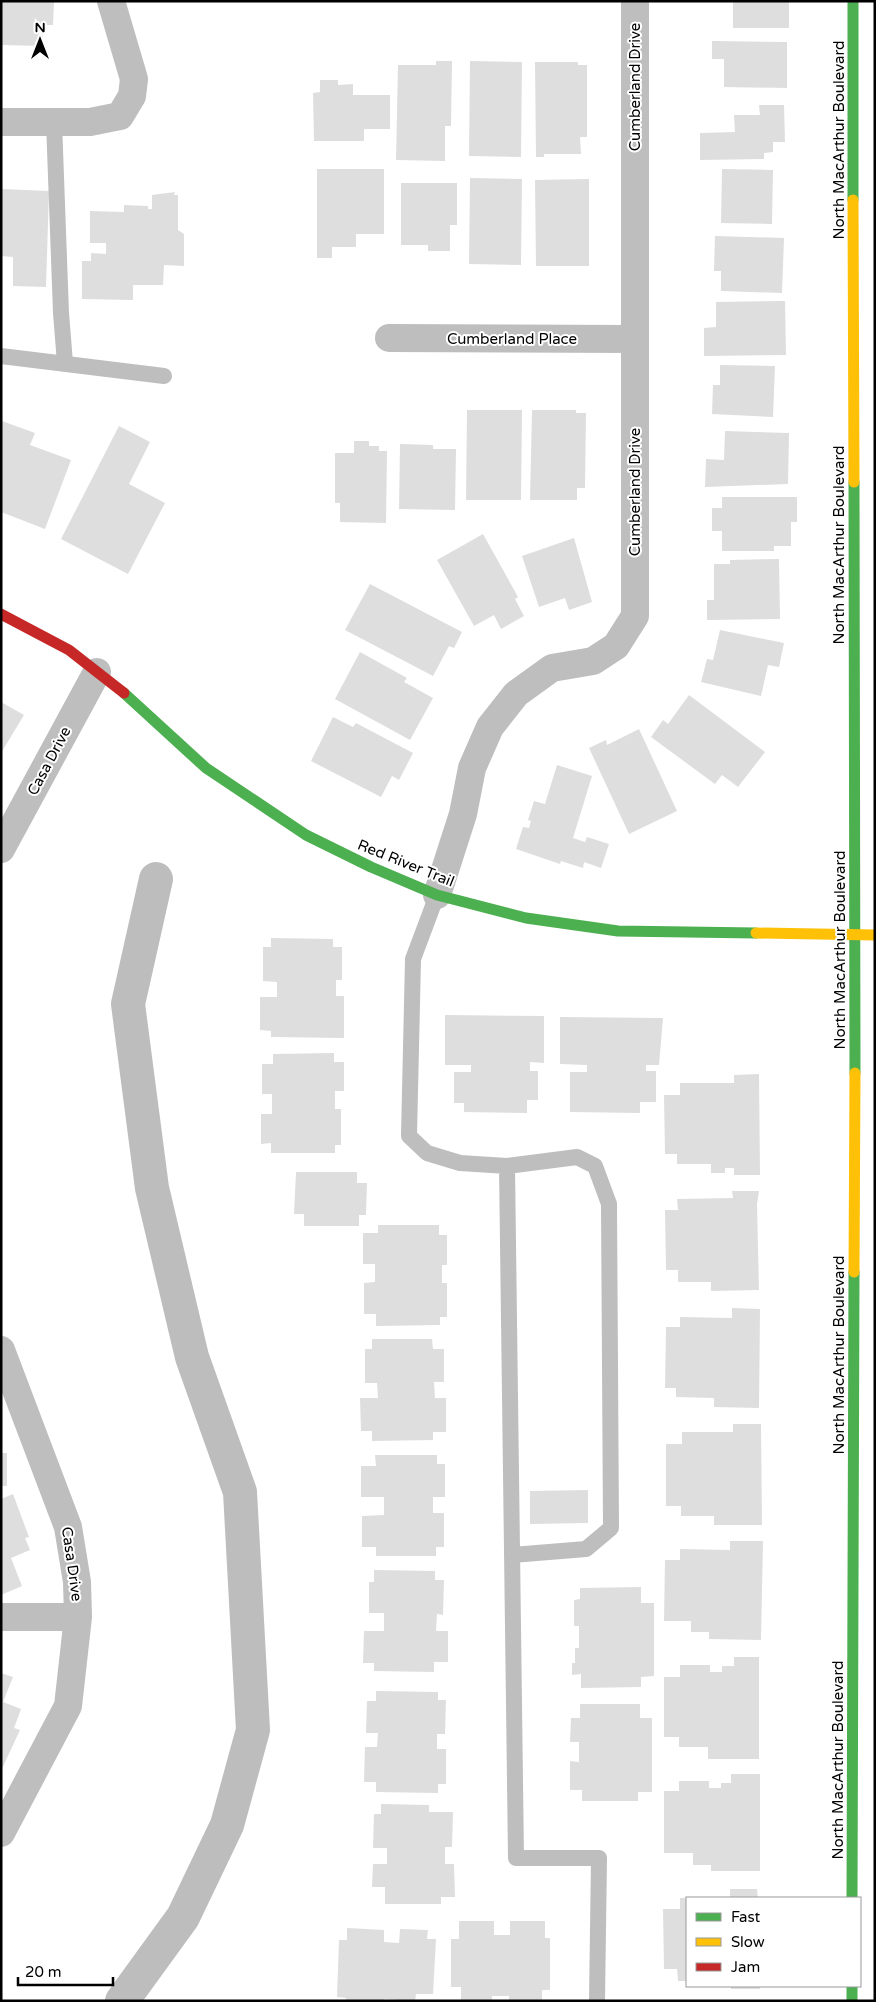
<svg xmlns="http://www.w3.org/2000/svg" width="876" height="2002" viewBox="0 0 876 2002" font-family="'Varela Round',sans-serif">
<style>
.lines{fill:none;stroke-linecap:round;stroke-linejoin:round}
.canal{stroke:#bdbdbd;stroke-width:34}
.building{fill:#dedede}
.lane{stroke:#bebebe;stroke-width:16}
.street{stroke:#bebebe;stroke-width:28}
.fast{stroke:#4caf50;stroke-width:11}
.slow{stroke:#ffc107;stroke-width:11}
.jam{stroke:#c62828;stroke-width:11}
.labels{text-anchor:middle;stroke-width:4;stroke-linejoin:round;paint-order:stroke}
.street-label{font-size:15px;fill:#000;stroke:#fff}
</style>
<rect width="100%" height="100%" fill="#fff"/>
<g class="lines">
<path class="canal" d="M122 2001 183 1917 227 1825 253 1730 240 1492 192 1357 152 1188 128 1004 156 879"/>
</g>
<path class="building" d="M1 1H54L53 25H43L42 46 1 45Z
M733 1H789V28H733Z
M712 41 787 42V88L724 87V59H712Z
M436 61H452L451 126H445V161L396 160 398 65H436Z
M470 61 522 62 521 157 469 156Z
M535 62H578V65H587V137H580L581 154H544V157H536Z
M320 80H338V85L353 84V95H390V129H364V141H314L313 93 320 92Z
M759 105H784L785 142H773V152L764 153V159L700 160V133L735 132 734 115H760Z
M317 169H384V234H356V247H332V258H317Z
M722 169 773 170 772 224 721 223Z
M470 178 522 179 521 265 469 264Z
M589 179V266H536L535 180Z
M401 183H457V225H450V251H428V245H401Z
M1 189 49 191 46 287 13 286V257L1 256Z
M175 192 174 195H178V230L184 234V266L164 265 163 285H133V300L82 299V261H91V253L106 254V243H90V211L124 212V205L148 206V209H152V195Z
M715 236 784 238 782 293 721 291V271H714Z
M785 301 786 355 704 356V328L716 327V302Z
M720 365 775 366 773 417 712 414 713 385H720Z
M467 410H522L521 500H466Z
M532 410H576V413H586L585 488H577V500H530Z
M2 421 35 433 30 445 71 460 45 529 1 512Z
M119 426 150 442 129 484 165 503 128 574 61 539Z
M725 431 789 433 788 484 705 487 706 459 724 460Z
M354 441H369V446H379V451H387L386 523 340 522V503H335V453H354Z
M400 444 433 445V449H456L455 510 399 509Z
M722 497H797V522H791V546H774V551H722V531H712V508H722Z
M483 534 518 597 515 599 524 616 501 629 494 615 474 626 437 560Z
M574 538 592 602 569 610 565 598 539 607 522 556Z
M779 559 780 619 707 620V600H714V564H730V560Z
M370 584 462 632 454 648 449 646 433 676 345 630Z
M720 630 784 643 779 667 768 665 761 696 701 682 707 659 713 660Z
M360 652 407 678 404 682 433 698 410 740 335 699Z
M689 695 765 752 738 787 722 775 715 784 651 737 663 720 668 724Z
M1 702 24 715 1 753Z
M333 717 353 727 356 723 413 753 399 780 392 776 381 797 311 761Z
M639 729 677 811 629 834 589 748 606 740 607 745Z
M557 765 592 776 573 838 585 842 587 837 609 844 601 868 584 862 583 868 561 861 560 864 516 849 523 827 529 828 531 821 528 820 534 801 545 804Z
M271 938 333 939V947H342V980H336V996H344V1038L271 1037V1031L260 1030V997H277V982L263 981V947H271Z
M445 1015 544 1016V1063L530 1062V1071H538V1100H527V1113L464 1112V1103H454V1072H471V1065H445Z
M560 1017 663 1018 659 1065H646V1071H656V1102H640V1113L570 1112V1072H587V1065L560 1064Z
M334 1053V1062H344V1091H335V1109H341V1145H335V1153H271V1143L261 1144V1114H272V1094H262V1064H273V1054Z
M759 1074 760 1175H734V1168H725V1173H711V1164H677V1154H665L664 1095H680V1083H734V1075Z
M296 1172H357V1183H367L366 1215H359V1226H304V1214H294Z
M732 1191H759L757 1204 759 1290 711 1291V1282H678V1270H666L665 1210H678L677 1199 733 1198Z
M378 1225H439V1235H447V1265H442V1283H447V1317H440V1325L376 1326V1314H364V1283L375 1282V1264H363V1233H378Z
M732 1308 760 1309 759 1408 714 1407V1398L676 1397V1388H665L666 1327H680V1317L732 1318Z
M372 1339H432L433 1349H444V1382H434L435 1398H446V1432H433V1440L372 1441V1431H361L360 1398H378L377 1383H365V1349H372Z
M733 1424H761L762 1525H714V1516H681V1506H666V1444H682V1432H733Z
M1 1453H7V1486H1Z
M375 1455H437V1464H445V1497H433V1513H444V1547H436V1556H376V1547H362V1516L384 1515V1497H361V1466H376Z
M588 1490V1523L530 1524V1491Z
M13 1494 29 1537 25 1538 30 1550 11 1558 22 1586 1 1595V1499Z
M730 1541H763L761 1640 709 1639V1632H691V1621H664L665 1560H680V1549L730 1550Z
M374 1570 435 1571V1580H444L443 1615 437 1614 436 1631H448V1662H434V1672L374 1671V1663H363L364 1631H384V1613H369V1582H374Z
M641 1587V1603H654V1676L641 1677V1687L581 1688V1674L572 1675V1663H575V1648H579V1626H574V1600L580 1599V1588Z
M734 1657H759V1759H708V1747H679V1737H664V1677H680V1665H710V1672H722V1666H734Z
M1 1673 13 1677 3 1702 21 1709 14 1728 20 1730 1 1771Z
M376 1691 438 1692V1700H446L445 1734H437V1749H446V1784H438V1793L376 1792V1782H364L365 1747H377L378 1733H366L367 1701H376Z
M580 1704H640V1718H652V1792H638V1801H582V1790H570V1761L579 1762V1742H570L571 1718H580Z
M731 1774H760V1871H711V1865H693V1853H664V1791H679V1781H709V1788H721V1783H731Z
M381 1804 429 1805V1812H453L452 1847H445V1864H454L455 1897H441V1904H385V1887H372L373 1864H387V1848H373L374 1814H381Z
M730 1889H757L758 1898H730Z
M680 1898H687V1981H678L677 1969H664L663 1909H680Z
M459 1921H494V1935H510V1921H545V1938H550V1990H542V2001H509V1996H492V2001H461V1987H451V1939H459Z
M347 1928 384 1930V1942L399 1943 400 1929 428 1930 427 1939H436L433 1994H416L415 2001 384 1999V2001H346V1998L337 1997 339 1940H347Z
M731 1986H760V1989H731Z"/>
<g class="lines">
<path class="lane" d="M54 122 61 313 65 363
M1 356 164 376
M437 895 413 959 409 1136 427 1153 460 1163 507 1166 577 1157 595 1166 609 1204 611 1528 586 1549 512 1555
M507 1166 516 1858H599L597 2001"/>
<path class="street" d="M1 122H90L120 116 132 96 134 79 111 1
M389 338 635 339
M1 849 97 672
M437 895 463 814 472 768 490 727 516 694 552 668 593 661 616 646 635 616V1
M1 1350 68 1527 77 1582 78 1617 68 1706 1 1833
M1 1617H78"/>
<path class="fast" d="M853 1V200
M854 482 855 1073
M124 693 206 768 306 835 371 867 437 895 526 918 618 931 756 933
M852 1898 854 1272
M852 1986V2001"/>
<path class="slow" d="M853 200 854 482
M756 933 875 935
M854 1272 855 1073"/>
<path class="jam" d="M1 614 69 650 124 693"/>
</g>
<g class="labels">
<g class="street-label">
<text transform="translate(635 87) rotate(-90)" y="5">Cumberland Drive</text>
<text transform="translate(839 140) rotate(-90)" y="5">North MacArthur Boulevard</text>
<text x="512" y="344">Cumberland Place</text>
<text transform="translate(635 492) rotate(-90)" y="5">Cumberland Drive</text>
<text transform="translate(839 545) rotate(-90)" y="5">North MacArthur Boulevard</text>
<text transform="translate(49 761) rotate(-62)" y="5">Casa Drive</text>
<text transform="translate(406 863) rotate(22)" y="5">Red River Trail</text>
<text transform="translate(840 950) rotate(-90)" y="5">North MacArthur Boulevard</text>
<text transform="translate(839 1355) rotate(-90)" y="5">North MacArthur Boulevard</text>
<text transform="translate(72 1564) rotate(82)" y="5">Casa Drive</text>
<text transform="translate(838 1760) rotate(-90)" y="5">North MacArthur Boulevard</text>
</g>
</g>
<rect width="876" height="2002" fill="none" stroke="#000000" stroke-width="5"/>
<rect x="686" y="1897" width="175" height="90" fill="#ffffff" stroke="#999999"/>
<rect x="696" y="1913" width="25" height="8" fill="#4caf50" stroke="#999999"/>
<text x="731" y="1922" font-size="15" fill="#000000">Fast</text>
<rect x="696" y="1938" width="25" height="8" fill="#ffc107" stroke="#999999"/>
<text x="731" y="1947" font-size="15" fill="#000000">Slow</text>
<rect x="696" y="1963" width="25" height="8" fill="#c62828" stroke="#999999"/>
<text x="731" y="1972" font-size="15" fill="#000000">Jam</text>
<g transform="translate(40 40)" stroke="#ffffff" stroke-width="4" paint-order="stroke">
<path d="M0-4L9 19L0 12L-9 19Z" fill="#000000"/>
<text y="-8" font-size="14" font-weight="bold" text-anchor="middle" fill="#000000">N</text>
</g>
<path d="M18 1977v8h95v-8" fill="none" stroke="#000000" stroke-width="2.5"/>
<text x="25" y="1977" font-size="15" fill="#000000" stroke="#ffffff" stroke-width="4" paint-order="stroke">20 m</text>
</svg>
